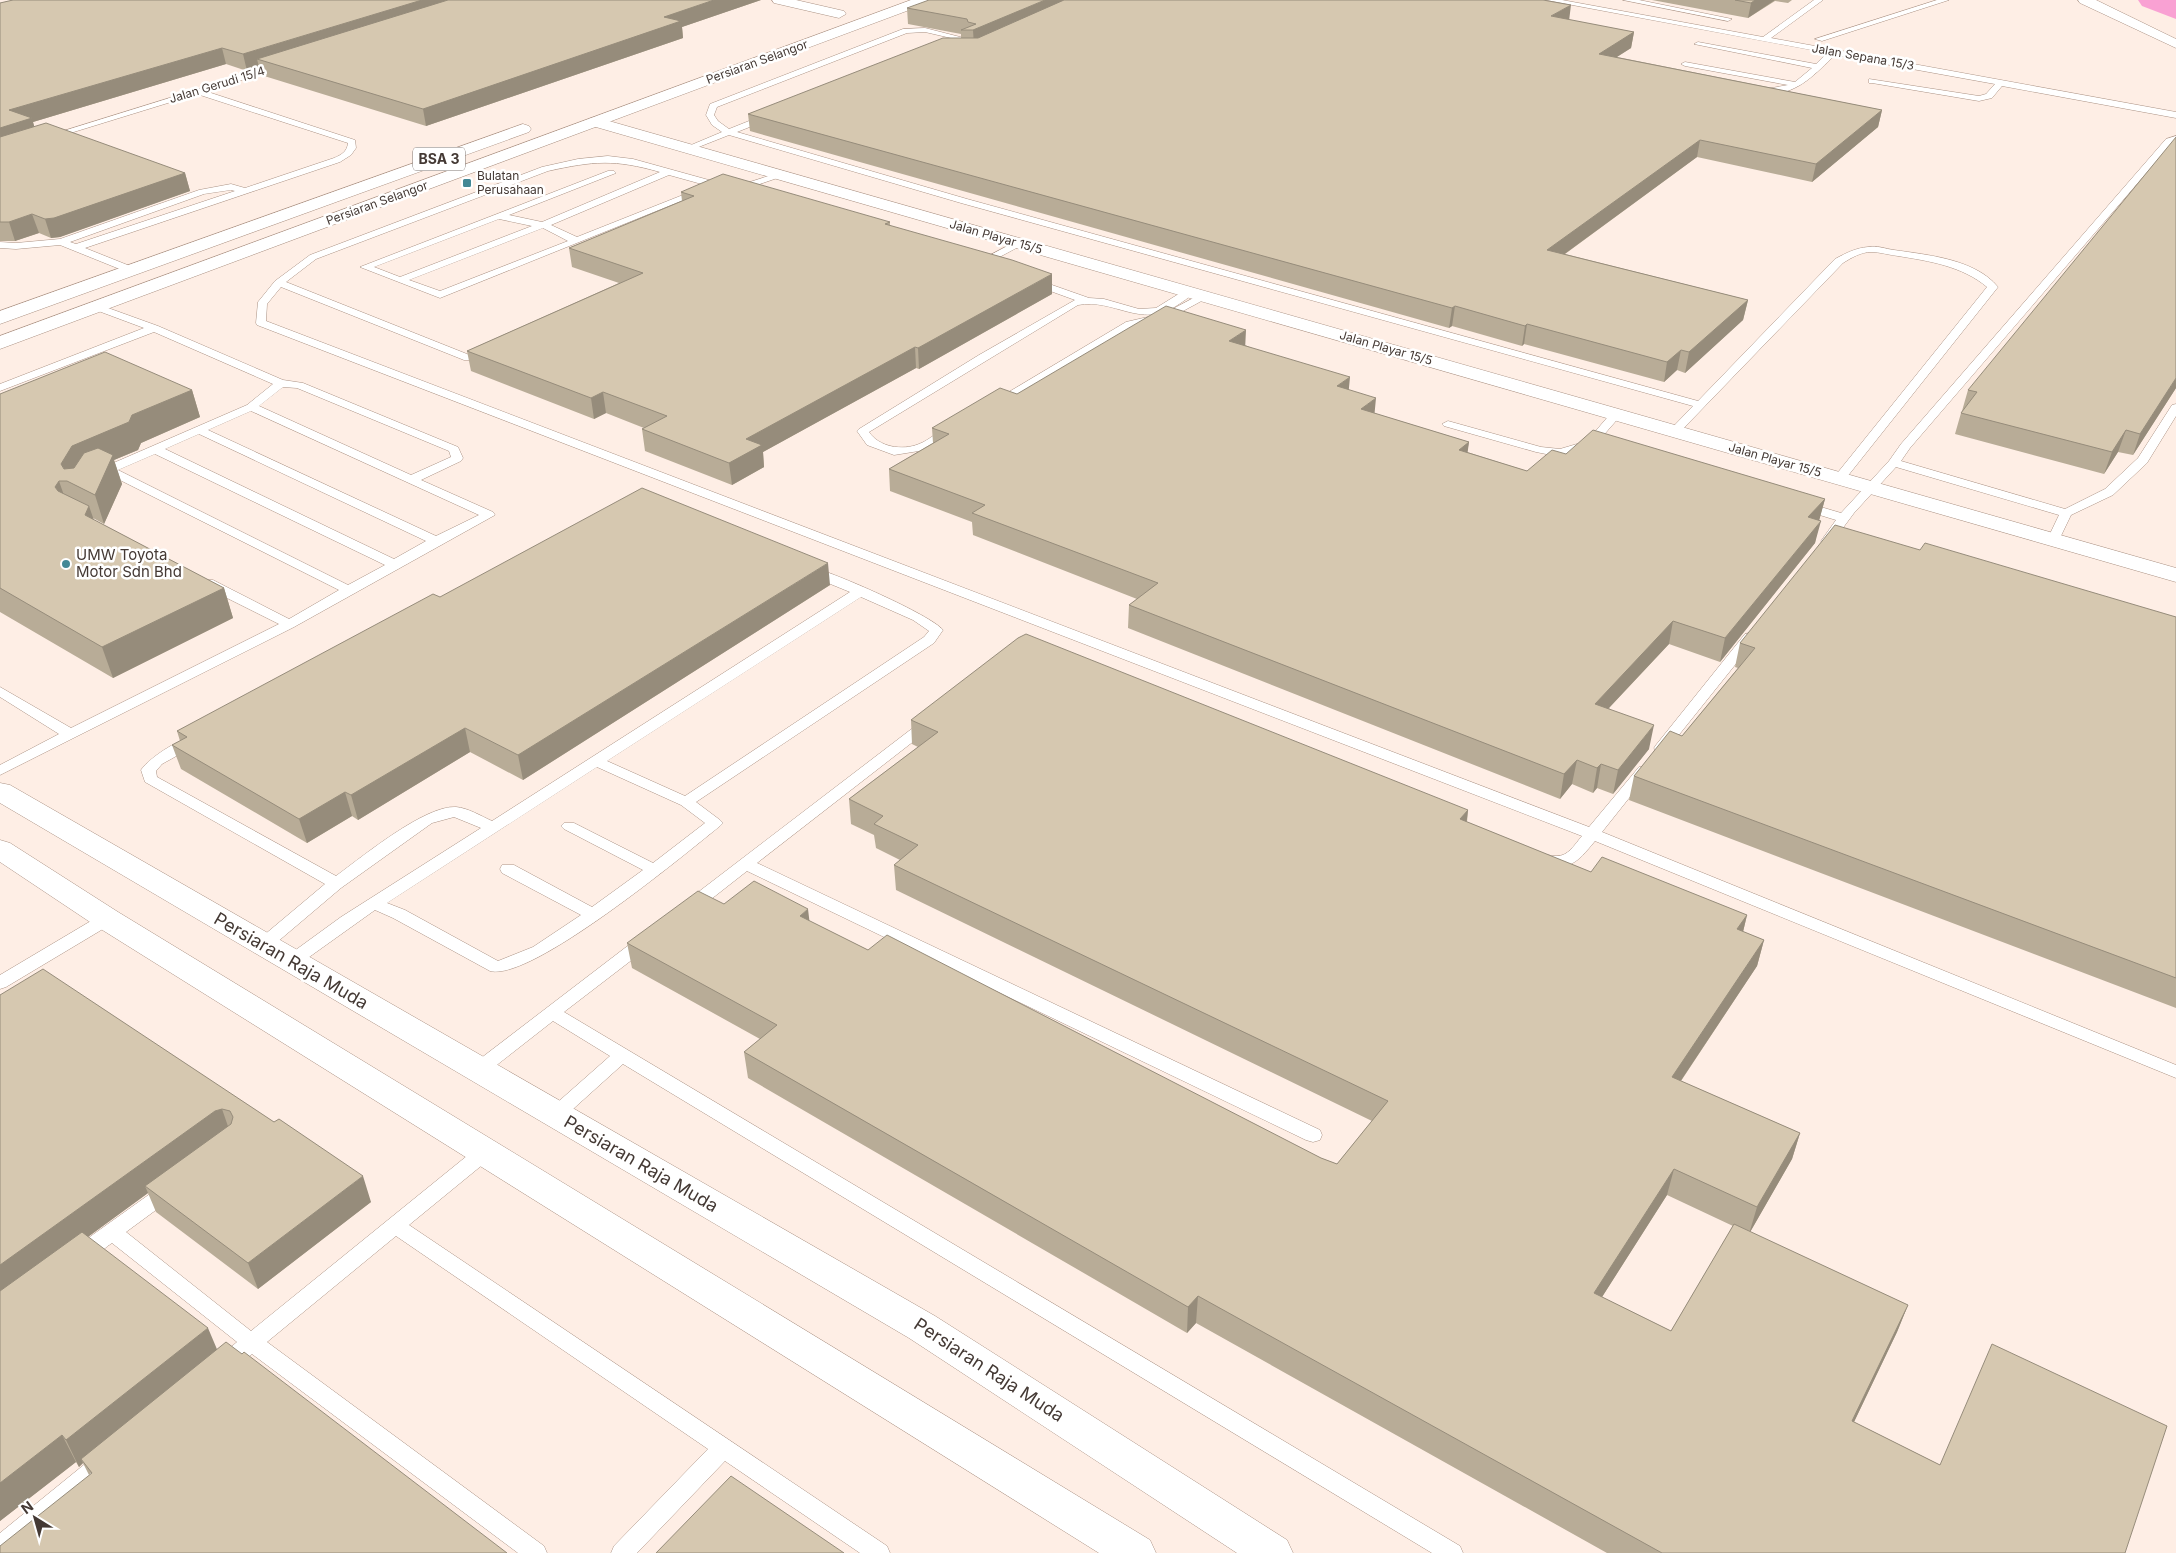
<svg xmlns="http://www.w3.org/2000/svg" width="2176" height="1553" viewBox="0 0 2176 1553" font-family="Inter,sans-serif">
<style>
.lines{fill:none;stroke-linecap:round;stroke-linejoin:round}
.river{fill:#f9a1d3;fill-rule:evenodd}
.lane-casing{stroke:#ab9284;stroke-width:1}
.street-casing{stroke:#ab9284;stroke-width:1}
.primary-casing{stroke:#ab9284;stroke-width:1}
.lane{fill:#fff;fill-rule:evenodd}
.street{fill:#fff;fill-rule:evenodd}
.primary{fill:#fff;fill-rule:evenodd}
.wall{fill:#b8ac97;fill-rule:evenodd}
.shaded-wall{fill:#968c7b}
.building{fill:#d6c8b0;stroke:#968c7b}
.poi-dot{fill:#438895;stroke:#fff;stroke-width:2}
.labels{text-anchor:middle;stroke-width:5;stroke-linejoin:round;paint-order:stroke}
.far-street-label{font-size:12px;fill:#443934;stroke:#fff}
.far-poi-label{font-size:12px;fill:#443934;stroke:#fff;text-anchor:start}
.shield{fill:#fff;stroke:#7c7471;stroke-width:1}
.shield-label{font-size:14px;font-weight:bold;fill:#443934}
.poi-label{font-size:15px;fill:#443934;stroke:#fff;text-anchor:start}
.near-street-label{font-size:18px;fill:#443934;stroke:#fff}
</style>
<rect width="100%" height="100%" fill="#feeee5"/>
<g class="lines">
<path class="river" d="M2138 0H2176V19L2142 6Z"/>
<defs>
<path id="lane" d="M1546 0H1562L1763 37 1814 0H1823L1771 38 2176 112V118L2002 86 1992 98 1979 101 1872 83H1869V79L1979 96 1986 94 1995 84 1835 55C1816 73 1799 93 1771 94 1766 94 1764 95 1760 92L1761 90 1788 85 1685 66 1681 64 1685 62 1795 82 1812 68 1694 44 1698 42 1816 64 1827 53Z
M1623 0H1639L1732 19 1728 21Z
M1937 0H1949L1822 41 1815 39Z
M925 28 968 39 964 41 925 32 907 33 717 107 714 115 718 121 729 129 764 115H770V119L737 132 967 199 1698 401 1835 259C1846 253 1856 248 1868 247 1876 245 1886 249 1894 250 1928 255 1975 259 1998 287L1843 482H1835L1833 479 1835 476 1987 287C1962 266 1929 261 1898 256 1889 255 1880 252 1871 252 1861 252 1851 258 1843 263L1679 433 1675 434 1669 431 1693 406 961 203 729 135 691 150 684 148 722 132 712 125 706 115 710 104 903 29Z
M279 64H282V68L205 91 355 140 356 148 351 155 340 162 85 248 135 268V272H127L60 245 16 249 0 248V242L16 243 60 239 199 190 231 184 245 188 334 158C341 155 347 152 348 143L197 94 51 139 44 137ZM231 190 235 191 76 244 70 242 204 194Z
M2176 136V142L2172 143 1910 448 1901 461 2065 509 2105 489 2138 458 2172 405 2176 404V416L2147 463 2113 495 2071 515 2059 540 2053 544 2047 540 2059 515 1896 467 1854 513 1831 544H1823L1821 541 1836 520 1800 509 1798 506 1800 503 1804 502 1841 513 1889 461 1901 444 2166 139Z
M608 156 633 159 734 187 781 172 786 175 734 193 669 175 551 225 577 237 698 189 701 188 706 191 440 298 360 267 608 171H614L616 173 509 215 542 222 660 172C614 159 594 161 548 171L316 259 286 282 472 356 473 358 472 360H464L281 287 267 304 266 321 1589 827 1639 767H1649L1651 770 1649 773 1602 832 2176 1065V1078L1595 841C1576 864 1570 871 1539 863L1537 859 1539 855C1546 854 1550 856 1556 856 1568 857 1575 844 1582 836L257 325 256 323 258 302 275 281 310 255 542 167 578 159ZM499 219 532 226 400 277 374 267ZM543 228 568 241 440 291 409 280Z
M1019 240 1024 243 1022 245 992 261 997 267 996 269H988L981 260Z
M1035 279 1089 298 1104 299 1139 309 1156 308 1185 290H1193L1194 292C1189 298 1182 302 1176 306 1140 329 1114 298 1078 305L869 432C879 447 902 451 919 444 930 440 938 430 950 428L954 429 956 431 954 433 925 450 894 455 867 445 857 431 859 429 979 355 1075 300 1031 284V280Z
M1203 293 1208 296 1207 298 1172 317 1133 327 1002 404 998 405 992 402 1126 322 1165 313Z
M97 304 158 326 283 380 303 383 458 447 463 458 461 461 421 480 493 512 495 515 294 627 0 775V765L59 734 0 697V687L71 728 279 624 203 586 201 583 203 580H213L289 619 339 590 108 474 99 478 93 474 95 471 247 405 273 384 154 332 0 391V384L144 328 93 309 92 307ZM283 387 297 388 449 451 451 457 411 475 259 406ZM251 411 479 515 436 536 208 430ZM199 434 426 541 394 559 165 449ZM155 454 385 565 348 585 118 470Z
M1616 411 1622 414 1595 445 1561 457 1536 452 1444 426 1442 424 1448 421 1541 447 1560 449 1587 441 1612 412Z
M811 567C833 572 931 615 943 630L934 643 696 802 720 820 723 823 720 826C684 855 531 982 490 971L393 918 375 910 298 965 292 967 286 965 284 961 286 957 341 917 481 828 454 817 432 823 341 888 269 949 263 951 257 949 255 945 257 941 325 884 145 782 141 770C149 758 184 734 198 738L200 741 198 744 162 764 156 771 157 777 336 876C362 857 425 805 456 807 468 808 481 816 492 821L850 592 806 574 805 571ZM861 597 913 620 929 631 924 637 685 796 607 761ZM597 767 681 805 705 823 653 863 574 823H564L561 826 564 829 643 870 592 907 514 865H502L500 869 502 873 581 915 533 947 498 961 405 910 387 903Z
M1750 633 1757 637 1755 640 1666 751H1656L1654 748 1656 745 1745 634Z
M927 720 932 721 934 724 932 727 757 863 1320 1130 1322 1135 1320 1140 1313 1142 1306 1140 747 871 696 911 690 912 684 911 682 907 684 903 922 721Z
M107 914 113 915 115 919 113 923 6 987 0 989V975L101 915Z
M644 936 650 938 652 942 650 946 564 1012 1460 1546 1463 1553H1432L623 1064 562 1119 556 1121 550 1119 547 1114 550 1109 610 1056 553 1021 484 1075 478 1076 472 1075 469 1070 472 1065 638 938Z
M485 1145 492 1147 494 1152 492 1157 409 1225 887 1546 890 1553H860L725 1461 637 1553H611L614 1546 708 1449 396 1236 267 1342 544 1546 547 1553H518L252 1354C241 1363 232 1375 218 1370L215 1364 218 1358 237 1342 112 1243C100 1251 88 1265 73 1261L70 1255 73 1249 161 1186 168 1184 175 1186 178 1191 175 1196 126 1232 251 1331 478 1147Z
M104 1453 112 1455 115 1462 112 1469 9 1553H0V1533L96 1455Z"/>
<path id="street" d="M772 0H796L844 11 846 14 839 18 774 3Z
M2078 0H2096L2176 39V48L2080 3Z
M595 117 2176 568V582L589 125 587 122 589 119Z"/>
<path id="primary" d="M911 0H930L928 3 0 349V336Z
M523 124 529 126 531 129 529 132 0 324V311Z
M0 783 10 785 935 1316 1287 1540 1293 1553H1237L909 1338 0 803Z
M0 840 10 843 118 912 1150 1540 1156 1553H1099L96 926 0 862Z"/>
</defs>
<use href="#lane" class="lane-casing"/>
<use href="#street" class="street-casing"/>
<use href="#primary" class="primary-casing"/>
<use href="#lane" class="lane"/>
<use href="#street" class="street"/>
<use href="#primary" class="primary"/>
</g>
<path class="wall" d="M13 0H761L682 27 683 38 426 126 261 75 259 67 247 71 226 64 33 122 34 127 185 173 190 191 60 237 51 238 39 233 15 241H0V3Z
M1652 0H1792L1788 3 1775 1 1748 18Z
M907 8 1569 20 1634 32 1631 48 1617 57 1882 110 1878 127 1812 182 1697 157 1565 254 1748 300 1743 320 1685 373 1677 370 1664 382 1524 344 1522 346 1452 326 1449 328 750 131 748 114 961 38V34L908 24Z
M681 192 890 222V226L1052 294 919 369 916 368 763 452 764 467 732 485 645 451 642 429 644 428 606 413 594 419 471 371 467 351 619 283 572 267 569 248 682 201Z
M1245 345 1349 390 1374 413 1469 442 1467 452 1527 471 1566 454 1825 499 1819 520 1815 543 1720 662 1669 644 1609 708 1649 749 1613 794 1597 788 1593 793 1572 784 1560 799 1128 628 1129 605 1137 599 973 535 972 522 890 491 889 469 933 443 932 428 1017 394Z
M2176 388 2133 455 2118 452 2104 474 1955 434 1961 413 1962 411 1968 390Z
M192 390 200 417 141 443 138 450 114 460 122 484 104 524 93 518 94 520 224 588 233 618 113 678 0 612V394Z
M1920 550 2176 617V1008L1629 800 1634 776 1682 736 1738 668 1735 667 1740 643Z
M830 585 523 780 470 752 358 820 352 816 307 843 181 769 172 745 180 741 177 731 440 597Z
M911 720 1468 810 1467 822 1591 872 1747 915 1743 932 1764 940 1757 966 1681 1081 1800 1133 1792 1159 1750 1232 1908 1305 1897 1332 1854 1422 1940 1465 2125 1553H1607L1196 1323 1187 1333 748 1078 744 1052 760 1039 632 968 627 943 724 904 809 921 868 950 1321 1158 1337 1164 1372 1121 896 890 894 865 900 860 876 848 874 835 851 824 849 799 918 747 912 744ZM1667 1195 1733 1226 1671 1331 1602 1297Z
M0 995 274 1122 371 1202 258 1289 156 1212 148 1193 88 1237 217 1350 89 1475 83 1463 79 1467 76 1462 0 1521Z"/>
<path class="shaded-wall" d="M422 0H476L257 59 259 67 247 71 243 54Z
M714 0H761L682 27 683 38 426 126 423 109 664 17Z
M1045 0H1081L974 46 973 30Z
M1755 0H1775L1748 18 1751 3Z
M1571 5 1569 21 1551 16Z
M1634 32 1631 48 1596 70 1599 54Z
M222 48 226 64 33 122 37 136 0 147V128L9 110Z
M1882 110 1878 127 1812 182 1816 164Z
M1700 140 1697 157 1544 269 1547 250Z
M185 173 190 191 60 237 51 238 45 219Z
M32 214 39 233 15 241 9 222Z
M1052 274V294L919 369 918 348Z
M1748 300 1743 320 1685 373 1689 352Z
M1455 306 1452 326 1449 328 1452 308Z
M1527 324 1524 344 1522 346 1525 326Z
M1246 330 1245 350 1229 341Z
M915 347 916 368 763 452 764 467 732 485 729 463 746 439Z
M1681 350 1677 370 1664 382 1667 362Z
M1350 377 1348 398 1337 386Z
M2176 378V388L2133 455 2140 434Z
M192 390 200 417 141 443 138 450 114 460 122 484 104 524 95 495 75 485 61 464 72 446 132 415Z
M603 392 606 413 594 419 591 398Z
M1376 398 1374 419 1361 409Z
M2126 430 2118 452 2104 474 2112 452Z
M1469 442 1466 464 1459 450Z
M59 481 69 510 55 487Z
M1825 499 1819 521 1808 517Z
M89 506 99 535 85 515Z
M1821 521 1815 543 1720 662 1725 638Z
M828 563 830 585 523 780 518 755Z
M224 588 233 618 113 678 102 647Z
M1673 621 1669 644 1591 727 1595 704Z
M1654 725 1649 749 1613 794 1618 770Z
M465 728 470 752 358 820 351 795Z
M1577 760 1572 784 1560 799 1564 774Z
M1601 764 1597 788 1593 793 1597 768Z
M345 792 352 816 307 843 299 819Z
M1468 810 1465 835 1460 819Z
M808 909 811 934 800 916Z
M1747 915 1741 940 1737 929Z
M1764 940 1757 966 1666 1103 1672 1077Z
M222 1109 231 1135 145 1186 148 1193 0 1301V1265L215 1111Z
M1800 1133 1792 1159 1749 1234 1757 1207Z
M1674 1169 1667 1195 1588 1319 1594 1293Z
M363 1176 371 1202 258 1289 248 1263Z
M1198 1296 1196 1323 1187 1333 1188 1307Z
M1908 1305 1897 1332 1842 1447 1852 1421Z
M208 1328 219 1354 81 1459 83 1463 79 1467 66 1440Z
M62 1435 76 1462 0 1521V1483Z"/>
<path class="building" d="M13 0H422L243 54 222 48 9 110 32 118 0 128V3Z
M448 0H714L664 17 681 21 423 109 257 59Z
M929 0H1045L973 30H961L976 24 968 22 967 19 907 8Z
M1064 0H1543L1571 5 1551 16 1634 32 1599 54 1882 110 1816 164 1700 140 1547 250 1748 300 1689 352 1681 350 1667 362 1527 324 1525 326 1455 306 1452 308 748 114 943 38H978Z
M1735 0H1755L1751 3Z
M46 123 185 173 54 218 45 219 32 214 9 222H0V137Z
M2176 137V378L2140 434 2126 430 2112 452 1961 413 1977 392 1968 390Z
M723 174 890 222 885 224 1012 260 1052 274 918 348 915 347 746 439 762 445 729 463 642 429 667 416 603 392 591 398 467 351 643 273 569 248 694 196 681 192Z
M1166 306 1246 330 1229 341 1350 377 1337 386 1376 398 1361 409 1469 442 1459 450 1527 471 1552 450 1566 454 1593 430 1825 499 1808 517 1821 521 1725 638 1673 621 1595 704 1654 725 1618 770 1601 764 1597 768 1577 760 1564 774 1129 605 1158 583 972 513 985 505 889 469 949 434 932 428 1000 388 1017 394Z
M105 352 192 390 132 415 129 422 72 446 61 464 64 469 74 468 84 453 98 448 113 455 95 495 67 481H59L55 487 58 491 89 506 85 515 224 588 102 647 0 588V394Z
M642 488 828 563 518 755 465 728 351 795 345 792 299 819 172 745 187 737 177 731 433 594 440 597Z
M1835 525 1920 550 1925 543 2176 617V978L1634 776 1670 731 1682 736 1755 648 1740 643Z
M1026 634 1468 810 1460 819 1591 872 1602 857 1747 915 1737 929 1764 940 1672 1077 1800 1133 1757 1207 1674 1169 1594 1293 1671 1331 1734 1224 1908 1305 1852 1421 1940 1465 1992 1344 2167 1426 2125 1553H1662L1198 1296 1188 1307 744 1052 777 1025 627 943 698 891 724 904 754 881 808 909 800 916 868 950 887 935 1321 1158 1337 1164 1388 1101 894 865 918 845 874 824 883 816 849 799 938 732 911 720 1018 638Z
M43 969 274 1122 279 1119 363 1176 248 1263 145 1186 231 1124 233 1117 230 1111 222 1109 215 1111 0 1265V995Z
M82 1232 208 1328 66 1440 62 1435 0 1483V1291Z
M226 1342 242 1354 244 1352 507 1553H0V1546L92 1473 81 1459Z
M731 1476 844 1553H656Z"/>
<g class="poi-dot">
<rect x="462" y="178" width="10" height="10" rx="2.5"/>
<circle cx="66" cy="564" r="5"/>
</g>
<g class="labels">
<g class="far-street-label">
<text transform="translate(1863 57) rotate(10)" y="4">Jalan Sepana 15/3</text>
<text transform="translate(757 62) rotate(-20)" y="4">Persiaran Selangor</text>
<text transform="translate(217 85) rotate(-17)" y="4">Jalan Gerudi 15/4</text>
<text transform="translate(377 203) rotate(-20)" y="4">Persiaran Selangor</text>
<text transform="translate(996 237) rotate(16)" y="4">Jalan Playar 15/5</text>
<text transform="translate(1386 348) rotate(16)" y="4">Jalan Playar 15/5</text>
<text transform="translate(1775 460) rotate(16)" y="4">Jalan Playar 15/5</text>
</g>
<g class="far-poi-label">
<text x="477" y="180">Bulatan<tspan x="477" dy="14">Perusahaan</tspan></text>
</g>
<rect class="shield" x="413" y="147.5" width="52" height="23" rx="4"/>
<g class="shield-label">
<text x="439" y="164">BSA 3</text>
</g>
<g class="poi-label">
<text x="76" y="560">UMW Toyota<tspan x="76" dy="17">Motor Sdn Bhd</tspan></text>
</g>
<g class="near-street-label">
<text transform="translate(291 961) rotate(30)" y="6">Persiaran Raja Muda</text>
<text transform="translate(641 1164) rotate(30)" y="6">Persiaran Raja Muda</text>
<text transform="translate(989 1370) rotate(33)" y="6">Persiaran Raja Muda</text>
</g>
</g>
<g transform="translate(35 1518) rotate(323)" stroke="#ffffff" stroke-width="4" paint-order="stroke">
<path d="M0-4L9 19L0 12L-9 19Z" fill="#443934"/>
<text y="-8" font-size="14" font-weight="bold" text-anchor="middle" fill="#443934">N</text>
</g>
</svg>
